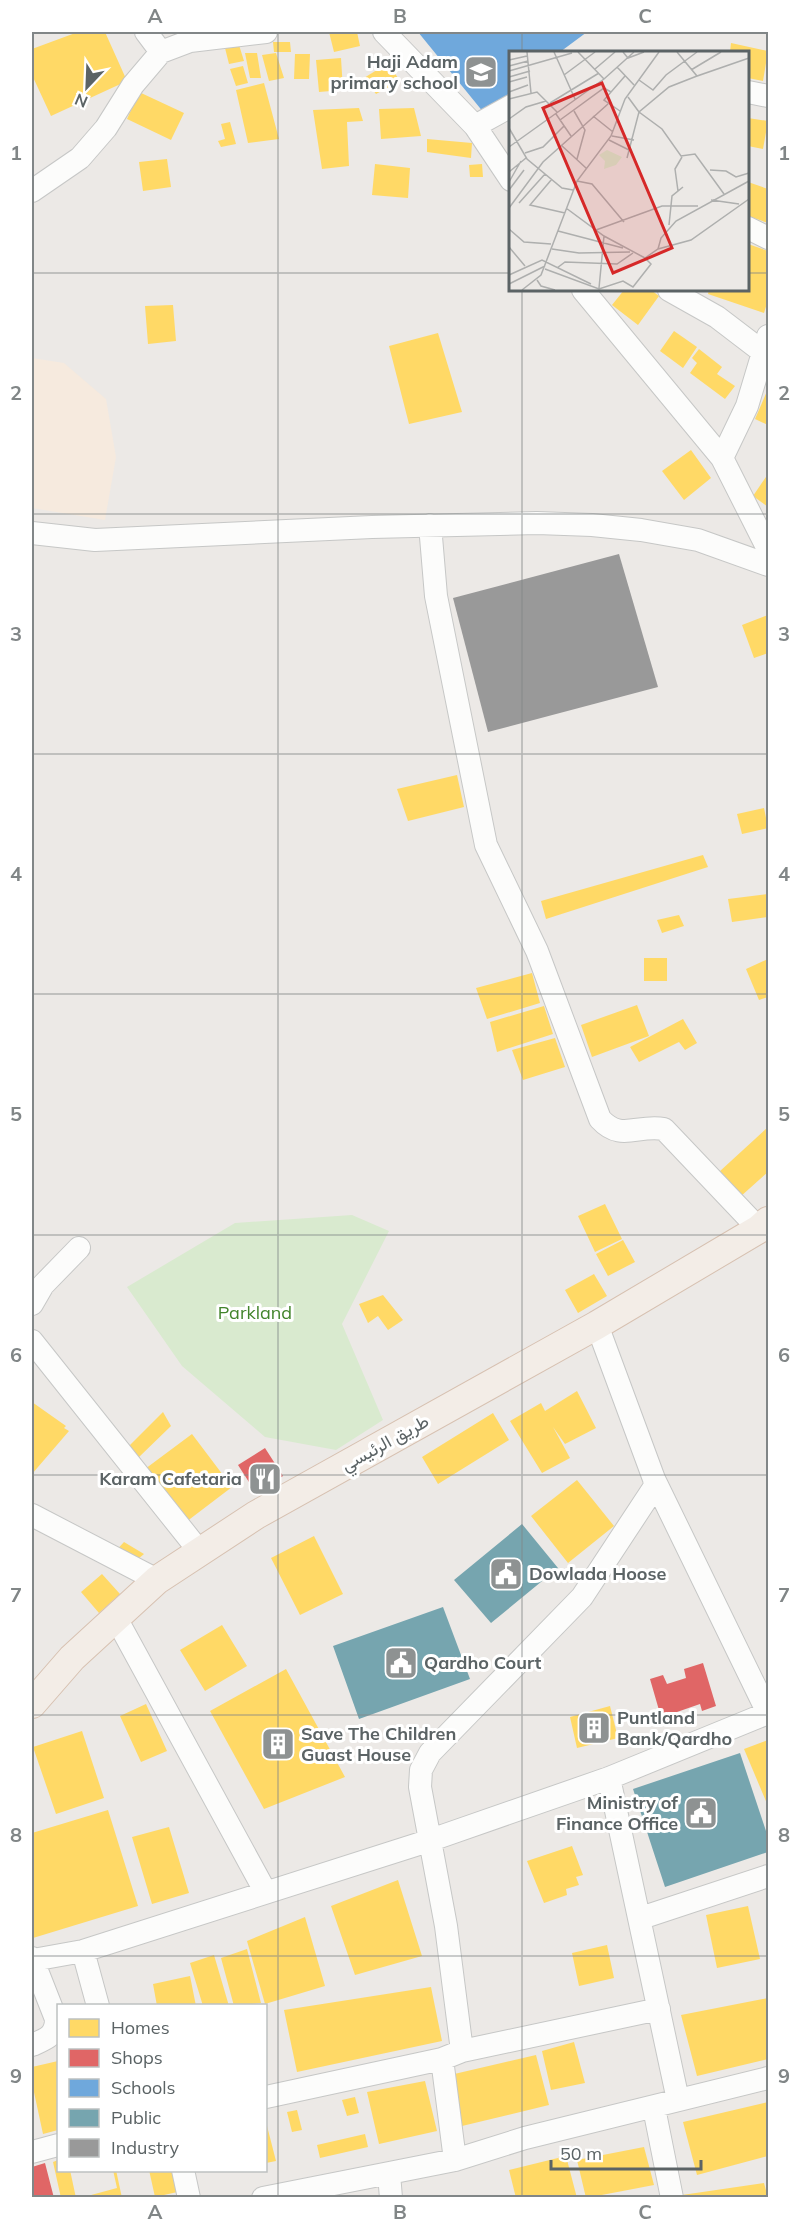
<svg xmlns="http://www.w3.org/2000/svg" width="800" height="2229" viewBox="0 0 800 2229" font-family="Mulish,Vazirmatn,sans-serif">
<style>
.commercial{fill:#f6eade}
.green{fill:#d9eacf}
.homes{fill:#ffd966}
.shops{fill:#e06666}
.schools{fill:#6fa8dc}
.public{fill:#76a5af}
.industry{fill:#999}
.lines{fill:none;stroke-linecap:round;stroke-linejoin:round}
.minor-casing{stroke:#c6c7c6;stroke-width:24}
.major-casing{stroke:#d7c1b1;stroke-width:30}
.minor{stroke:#fcfcfb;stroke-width:22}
.major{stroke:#f3ede7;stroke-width:28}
.grid{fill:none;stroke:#818687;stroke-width:1.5;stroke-opacity:0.55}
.labels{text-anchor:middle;stroke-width:6;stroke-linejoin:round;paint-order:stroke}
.poi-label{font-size:18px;font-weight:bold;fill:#5b6365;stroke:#fff;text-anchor:start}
.park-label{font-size:18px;fill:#42842b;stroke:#fff}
.street-label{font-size:18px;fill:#5b6365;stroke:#fff}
.inset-road{fill:none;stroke:#aeafae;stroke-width:1.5}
.view{fill:#d62828;fill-opacity:0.15;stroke:#d62828;stroke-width:3}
.inset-edge{fill:none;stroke:#5b6365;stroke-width:3}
.neatline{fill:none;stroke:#818687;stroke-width:2}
.grid-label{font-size:20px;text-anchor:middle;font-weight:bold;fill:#818687}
</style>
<rect width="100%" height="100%" fill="#ece9e6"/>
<path class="commercial" d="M32 358 64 363 106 399 116 457 105 520 32 508Z"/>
<path class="green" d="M352 1215 389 1231 342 1324 383 1420 336 1450 265 1437 182 1366 127 1287 235 1223Z"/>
<path class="homes" d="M78 32H105L127 81 51 116 32 75V49Z
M329 32H357L360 46 334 52Z
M273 42H290L291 52H274Z
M731 43 768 51 763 81 748 78V52H730Z
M239 45 244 61 229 64 225 48Z
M245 53H257L261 78H250Z
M276 53 284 78 269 81 262 55Z
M295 54H310L309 79H294Z
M341 58 343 90 319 92 316 60Z
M388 63 400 81 376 94 364 78Z
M243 66 248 83 236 86 230 69Z
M264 83 279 139 248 143 236 90Z
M139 92 184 113 171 140 127 119Z
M359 108 363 121 347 122 349 166 322 169 313 110Z
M414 108 421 136 381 139 379 109Z
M748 118 768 121 763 149 748 146Z
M230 122 236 144 221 147 218 141 225 139 221 124Z
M427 139 472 143 471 158 427 152Z
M167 159 171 187 143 191 139 162Z
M375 164 410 168 408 198 372 195Z
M482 164 483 177H470L469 165Z
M748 182 768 189V223L748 216Z
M748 244 768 251V300L764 313 708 294 709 290H748Z
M624 290H651L659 296 638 325 612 305Z
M173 305 176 341 148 344 145 306Z
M674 331 697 347 683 368 660 351Z
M438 333 462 412 409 424 389 346Z
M699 349 722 367 717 374 735 386 725 399 690 373 697 363 692 358Z
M768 389V425L755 419Z
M691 450 711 478 684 500 662 471Z
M768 474V507L753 496Z
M768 615V653L754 658 742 625Z
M457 775 464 807 408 821 397 789Z
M764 808 768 828 742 834 737 814Z
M703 855 708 867 546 919 541 901Z
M768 894V917L732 922 728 899Z
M679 915 684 926 662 933 657 920Z
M644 958H667V981H644Z
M768 959V997L759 1000 746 969Z
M532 973 540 1003 487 1019 476 988Z
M637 1005 649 1036 592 1057 581 1025Z
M544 1006 553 1034 497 1052 490 1022Z
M683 1019 697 1043 685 1050 679 1042 639 1062 630 1047Z
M555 1038 565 1067 523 1080 512 1050Z
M768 1127V1172L740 1197 719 1172Z
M605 1204 622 1239 595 1252 578 1216Z
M623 1240 635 1262 608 1276 596 1254Z
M594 1274 607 1296 578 1313 565 1290Z
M383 1295 403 1320 388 1330 378 1316 368 1323 359 1304Z
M577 1391 596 1428 565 1444 553 1427 570 1458 542 1473 510 1421 541 1403 545 1411Z
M32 1402 66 1426 64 1428 69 1431 32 1474Z
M163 1412 171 1426 137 1459 127 1448Z
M493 1413 509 1440 438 1484 422 1457Z
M192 1434 232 1487 186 1522 145 1469Z
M577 1480 614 1526 568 1563 531 1516Z
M314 1536 343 1594 300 1615 271 1558Z
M124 1542 144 1554 131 1565 112 1555Z
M102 1574 120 1594 99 1613 81 1592Z
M222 1625 247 1666 205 1691 180 1650Z
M286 1669 345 1777 264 1809 210 1711Z
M146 1704 167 1751 141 1762 120 1716Z
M610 1706 618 1738 577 1748 570 1717Z
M82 1731 104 1798 56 1814 33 1747Z
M768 1740V1806L744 1749Z
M108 1810 138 1906 33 1938 32 1833Z
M169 1827 189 1893 152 1904 132 1837Z
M572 1846 583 1875 576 1877 579 1885 566 1889 567 1895 544 1903 527 1861Z
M398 1880 422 1956 355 1975 331 1906Z
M748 1906 760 1959 717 1968 706 1915Z
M305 1917 325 1986 265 2004 247 1941Z
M607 1945 614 1978 579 1986 572 1953Z
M247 1949 261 2003 234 2006 221 1958Z
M214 1955 229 2006H203L190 1963Z
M190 1976 196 2006H157L153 1984Z
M431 1987 442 2041 297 2072 284 2010Z
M768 1998V2059L697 2076 681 2015Z
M574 2042 585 2083 551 2090 542 2051Z
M536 2055 549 2105 462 2126 450 2075Z
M58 2061V2130L43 2134 32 2083V2067Z
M425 2081 437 2131 379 2144 367 2092Z
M355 2097 359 2113 347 2116 342 2100Z
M768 2102V2156L697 2175 683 2122Z
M297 2110 302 2130 292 2132 287 2112Z
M266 2122 276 2161 266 2163Z
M365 2134 368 2147 320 2158 317 2145Z
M644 2147 654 2185 586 2198 577 2160Z
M566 2156 577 2198H516L509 2170Z
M58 2160V2170H70L76 2198H61L53 2162Z
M113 2170H116L122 2198H80L117 2188Z
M149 2170H177L182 2191 155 2197Z
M764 2183 768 2198H683L682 2195Z"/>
<path class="shops" d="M265 1448 283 1476 256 1493 238 1465Z
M703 1663 716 1706 702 1711 700 1704 677 1712 679 1720 663 1724 650 1679 663 1675 667 1684 686 1678 684 1669Z
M45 2163 54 2198H32V2167Z"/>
<path class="schools" d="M418 32H587L560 52H511V92L484 113Z"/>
<path class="public" d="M522 1524 558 1568 491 1623 454 1580Z
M443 1607 470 1679 359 1719 333 1646Z
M740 1753 768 1837V1852L665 1887 633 1789Z"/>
<path class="industry" d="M619 554 658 687 488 732 453 598Z"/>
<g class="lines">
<defs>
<path id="minor" d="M146 32 161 52 190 41 266 32
M384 32 475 126 511 180
M748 92 768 96
M475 126 511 106
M32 191 80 158 106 128 133 85 161 52
M748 228 768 238
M583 290 722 458 768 549
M669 290 717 317 768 356
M722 458 747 406 768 336
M430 525 436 596 486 845 537 951 600 1119C621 1142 637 1124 664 1129L759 1229
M32 533 95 540 372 527 537 523 592 525 641 530 698 540 768 565
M32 1304 43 1285 79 1248
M597 1325 654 1479 768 1713
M32 1341 200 1552
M32 1515 157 1580
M116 1618 265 1891
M609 1778 678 2100
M641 1918 768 1876
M83 1951 98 2006
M32 1958 56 2019C56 2036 46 2039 32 2045
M33 1960 83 1951 428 1841 609 1778 768 1713
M462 2051 446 1926 420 1787 421 1770 430 1753 582 1597 655 1486 654 1479
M442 2059 455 2160
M266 2097 442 2059 462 2051 659 2009
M654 2108 672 2198
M32 2152 58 2145
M183 2170 189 2198
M389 2174 391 2198
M263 2198 455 2160 525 2138 768 2078"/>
<path id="major" d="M32 1704 72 1658 157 1580 256 1515 597 1325 759 1229 768 1221"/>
</defs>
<use href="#minor" class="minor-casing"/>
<use href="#major" class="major-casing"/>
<use href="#minor" class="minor"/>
<use href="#major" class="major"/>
</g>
<path class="grid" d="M278 32V2198M522 32V52M32 273H511M748 273H768M522 290V2198M32 514H768M32 754H768M32 994H768M32 1235H768M32 1475H768M32 1715H768M32 1956H768"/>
<defs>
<symbol id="school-square" viewBox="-11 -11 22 22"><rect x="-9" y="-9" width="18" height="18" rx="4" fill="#8e9292" stroke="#fff"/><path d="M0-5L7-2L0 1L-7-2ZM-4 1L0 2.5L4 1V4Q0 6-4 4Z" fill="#fff"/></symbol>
<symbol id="restaurant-square" viewBox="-11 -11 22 22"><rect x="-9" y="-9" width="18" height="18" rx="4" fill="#8e9292" stroke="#fff"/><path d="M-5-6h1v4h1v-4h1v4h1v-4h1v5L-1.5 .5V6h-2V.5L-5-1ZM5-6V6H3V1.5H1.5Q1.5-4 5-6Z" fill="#fff"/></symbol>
<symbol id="civic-square" viewBox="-11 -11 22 22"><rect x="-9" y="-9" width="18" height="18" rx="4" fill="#8e9292" stroke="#fff"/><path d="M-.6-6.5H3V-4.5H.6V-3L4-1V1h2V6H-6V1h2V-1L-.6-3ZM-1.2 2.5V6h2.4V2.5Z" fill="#fff"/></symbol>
<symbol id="building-square" viewBox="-11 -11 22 22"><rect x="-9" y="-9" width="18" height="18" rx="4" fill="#8e9292" stroke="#fff"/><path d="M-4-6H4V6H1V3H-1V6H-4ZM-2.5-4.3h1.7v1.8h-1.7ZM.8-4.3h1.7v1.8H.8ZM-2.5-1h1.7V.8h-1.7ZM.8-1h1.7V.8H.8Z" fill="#fff"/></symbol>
</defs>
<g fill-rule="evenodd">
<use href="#school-square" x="462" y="53" width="38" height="38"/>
<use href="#restaurant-square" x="246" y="1460" width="38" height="38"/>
<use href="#civic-square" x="487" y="1555" width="38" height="38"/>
<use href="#civic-square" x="382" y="1644" width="38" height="38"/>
<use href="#building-square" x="575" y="1709" width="38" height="38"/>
<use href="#building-square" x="259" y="1725" width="38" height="38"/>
<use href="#civic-square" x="682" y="1794" width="38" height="38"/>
</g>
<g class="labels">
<g class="poi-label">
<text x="458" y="68" text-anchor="end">Haji Adam<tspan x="458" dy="21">primary school</tspan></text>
<text x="242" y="1485" text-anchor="end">Karam Cafetaria</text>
<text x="529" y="1580">Dowlada Hoose</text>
<text x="424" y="1669">Qardho Court</text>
<text x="617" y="1724">Puntland<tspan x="617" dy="21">Bank/Qardho</tspan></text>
<text x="301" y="1740">Save The Children<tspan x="301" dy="21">Guast House</tspan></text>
<text x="678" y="1809" text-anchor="end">Ministry of<tspan x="678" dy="21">Finance Office</tspan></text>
</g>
<g class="park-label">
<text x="255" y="1319">Parkland</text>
</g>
<g class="street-label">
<text transform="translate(385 1443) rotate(-29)" y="6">طريق الرئيسي</text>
</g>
</g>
<g transform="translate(509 51)">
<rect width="240" height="240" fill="#ece9e6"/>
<path d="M98 99 113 106 107 114 95 118 96 110 90 104Z" fill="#d9eacf"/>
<path class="inset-road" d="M18 1 22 42M45 1 66 48M69 1 95 28M114 1 119 7 135 1M168 1 188 25 240 7M0 9 18 5M0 15 19 10M108 16 125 34M86 18 106 1M182 19 212 1M0 20 63 2M55 24 86 1M188 25 160 36 130 61 153 78 172 105 186 103 215 143M0 26 21 20M130 29 144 39 157 24 188 1M0 31 18 26M0 41 19 34M0 48 28 41 48 61M41 52 90 22M65 60 76 79 68 108M111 60 95 49 116 25M47 63 62 85M84 65 104 81M0 68 17 56 37 50M51 69 95 37 102 41M0 77 18 108 53 137 64 139M103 85 125 89M100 89 120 99M52 94 77 117M0 96 95 28 125 1M16 102 34 96 55 75M118 107 130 61 119 46M201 119 217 120 227 126 240 122M0 121 17 107M43 128 21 154 56 162M68 130 83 133 115 171M0 131 12 110M0 139 15 119M169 140 166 118 173 106M202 149 230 153M10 152 36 123M0 157 34 111 99 53M57 157 95 185 136 207M160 174 163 145 174 136M0 178 15 191 42 193M87 179 153 155H189M49 180 114 197M0 196 16 215M43 198 70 202 121 201M149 198 152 187 167 170 240 130M48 217 56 211 108 213 124 202M36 218 90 238 114 230 124 236 142 213 136 207 149 198 182 189 240 148M0 224 33 209 82 233M28 229 32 235 46 239M0 233 36 215M90 237 95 185M13 239 32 224 68 130 102 85 116 48 150 1"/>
<path class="view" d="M93 32 163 197 104 222 34 57Z"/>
<rect width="240" height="240" class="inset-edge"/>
</g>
<rect width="800" height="2229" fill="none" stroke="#ffffff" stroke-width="66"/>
<rect x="57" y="2004" width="210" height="168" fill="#ffffff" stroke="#bdc1c1" stroke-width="1.5"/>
<rect x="69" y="2019" width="30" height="18" fill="#ffd966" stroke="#bdc1c1" stroke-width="1.5"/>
<text x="111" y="2034" font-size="18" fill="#5b6365">Homes</text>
<rect x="69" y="2049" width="30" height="18" fill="#e06666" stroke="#bdc1c1" stroke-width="1.5"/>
<text x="111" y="2064" font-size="18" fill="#5b6365">Shops</text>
<rect x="69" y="2079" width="30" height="18" fill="#6fa8dc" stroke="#bdc1c1" stroke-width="1.5"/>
<text x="111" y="2094" font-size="18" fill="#5b6365">Schools</text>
<rect x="69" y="2109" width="30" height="18" fill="#76a5af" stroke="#bdc1c1" stroke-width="1.5"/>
<text x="111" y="2124" font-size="18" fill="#5b6365">Public</text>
<rect x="69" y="2139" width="30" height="18" fill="#999999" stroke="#bdc1c1" stroke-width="1.5"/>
<text x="111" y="2154" font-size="18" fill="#5b6365">Industry</text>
<g transform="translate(87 87) rotate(203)" stroke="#ffffff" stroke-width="4.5" paint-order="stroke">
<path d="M0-4.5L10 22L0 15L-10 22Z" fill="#5b6365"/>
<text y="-9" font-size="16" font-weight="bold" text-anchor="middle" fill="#5b6365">N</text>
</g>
<path d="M551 2160v9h150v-9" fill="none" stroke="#5b6365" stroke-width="3"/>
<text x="560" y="2160" font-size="18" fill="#5b6365" stroke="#ffffff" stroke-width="4.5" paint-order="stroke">50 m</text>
<rect x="33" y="33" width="734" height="2163" class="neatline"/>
<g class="grid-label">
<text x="155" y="23">A</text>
<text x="400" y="23">B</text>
<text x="645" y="23">C</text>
<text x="16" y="160">1</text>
<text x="784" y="160">1</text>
<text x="16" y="400">2</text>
<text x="784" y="400">2</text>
<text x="16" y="641">3</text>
<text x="784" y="641">3</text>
<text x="16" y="881">4</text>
<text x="784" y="881">4</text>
<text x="16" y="1121">5</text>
<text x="784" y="1121">5</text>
<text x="16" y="1362">6</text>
<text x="784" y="1362">6</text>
<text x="16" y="1602">7</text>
<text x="784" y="1602">7</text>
<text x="16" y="1842">8</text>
<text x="784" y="1842">8</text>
<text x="16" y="2083">9</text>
<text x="784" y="2083">9</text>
<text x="155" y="2219">A</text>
<text x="400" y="2219">B</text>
<text x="645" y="2219">C</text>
</g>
</svg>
